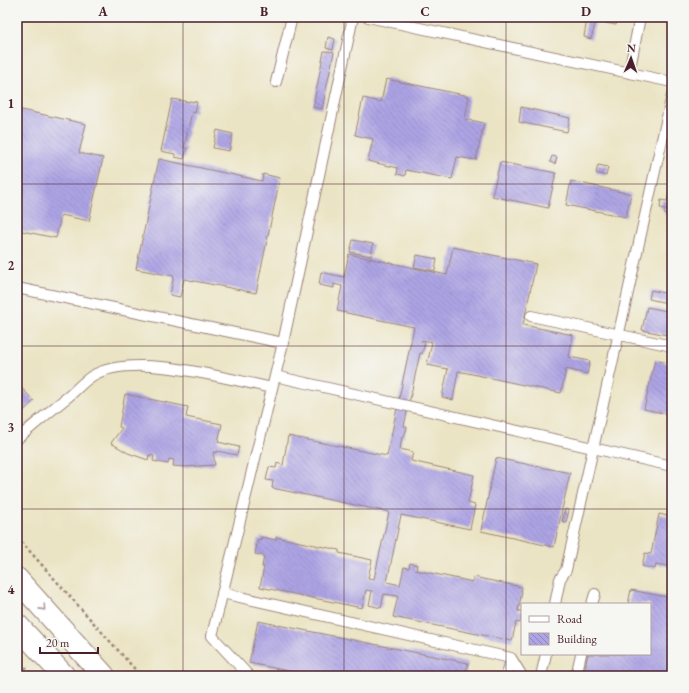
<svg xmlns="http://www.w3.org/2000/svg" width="689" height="693" viewBox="0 0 689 693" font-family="'EB Garamond',serif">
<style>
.building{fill:url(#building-back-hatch)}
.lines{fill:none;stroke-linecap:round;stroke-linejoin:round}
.service-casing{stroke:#9a8278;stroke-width:12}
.primary-casing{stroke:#9a8278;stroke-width:24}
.path{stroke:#9a8278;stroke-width:2.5;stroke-dasharray:3 3;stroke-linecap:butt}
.service{stroke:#fff;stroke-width:10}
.primary{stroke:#fff;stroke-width:22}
.oneway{stroke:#ae9aa0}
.grid{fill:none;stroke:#4a1f2b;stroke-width:1;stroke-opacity:0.55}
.neatline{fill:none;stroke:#4a1f2b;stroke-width:1.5}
.grid-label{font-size:13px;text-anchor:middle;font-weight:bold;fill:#4a1f2b}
</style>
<defs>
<pattern id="building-back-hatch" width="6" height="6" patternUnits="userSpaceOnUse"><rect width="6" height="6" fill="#ada4e5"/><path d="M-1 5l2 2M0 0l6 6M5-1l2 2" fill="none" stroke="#8f85ba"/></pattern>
</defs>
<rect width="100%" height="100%" fill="#f6f6f2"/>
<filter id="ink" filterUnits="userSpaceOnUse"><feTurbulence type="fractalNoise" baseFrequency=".025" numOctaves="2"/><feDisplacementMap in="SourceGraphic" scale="8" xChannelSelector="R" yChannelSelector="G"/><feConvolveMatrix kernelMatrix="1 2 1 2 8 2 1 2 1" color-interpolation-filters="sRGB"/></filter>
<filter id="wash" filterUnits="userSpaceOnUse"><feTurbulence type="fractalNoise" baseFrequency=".012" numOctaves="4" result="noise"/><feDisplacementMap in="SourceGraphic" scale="16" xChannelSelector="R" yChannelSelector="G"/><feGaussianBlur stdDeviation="0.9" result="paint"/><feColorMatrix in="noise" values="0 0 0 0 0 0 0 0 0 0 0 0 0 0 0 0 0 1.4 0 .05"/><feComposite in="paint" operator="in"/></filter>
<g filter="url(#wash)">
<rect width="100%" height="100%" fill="#ebe4c4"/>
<g id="blocks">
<path class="building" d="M581 17H618L616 25 596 21 591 39 584 37 587 19Z
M328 37 335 39 333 50 326 48Z
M324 51 334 52 322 109 313 107Z
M386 79 469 96 465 119 484 123 476 160 457 157 452 179 406 170 405 176 397 174 398 168 368 161 373 139 355 135 363 98 381 102Z
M172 99 189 102V101L197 102 195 113 192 112 184 148H187L184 159 175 157V154L161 151Z
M521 107 570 118 567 132 519 122Z
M17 109 86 124 79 153 103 158 89 221 61 215 56 238 17 230Z
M217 130 233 134 229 151 213 148Z
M552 156 557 157 555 164 550 162Z
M159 159 262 181 263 174 280 178 256 293 184 279 180 297 170 295 174 276 136 269Z
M500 162 556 173 548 208 492 196Z
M598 165 608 167 606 176 596 173Z
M571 181 631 194 626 217 566 205Z
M671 182H672V216L664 214 666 209 660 208 661 200 667 201Z
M353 240 373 244 371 256 350 252Z
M453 247 536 264 523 325 573 335 569 357 590 361 587 374 566 369 561 393 458 371 453 400 442 397 448 369 427 365 432 342 422 340V342H425L422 354 420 353 404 426 407 427 404 437H402L400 449 413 452 411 461 474 475 468 503 475 505 470 529 401 515 387 582 400 585 404 567 409 568 410 563 417 565 416 570 473 582V577L522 587 521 592H522L518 611H522V613L520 623 516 622 512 641 393 617 398 596 384 594 381 608 369 605 372 591 366 590 362 608 260 587 264 567H262L264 556 255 554 258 539 261 540V537L276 540V537L339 550V553L372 560 368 578 374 579 389 512 272 488 273 481 266 480 269 467 276 468 277 463 283 465 288 436 387 456 414 327 337 311 342 286 334 284V288L319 285 321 272 344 277 349 254 447 275Z
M417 255 437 259 435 271 414 267Z
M651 290 672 295V304L649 299Z
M647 307 672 312V336L642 330Z
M655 360 672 364V415L644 409Z
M17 383 34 401 17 417Z
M125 394 188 407 186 417 222 424 218 442 239 447 237 455 217 451 216 453 213 452 215 465 185 467 173 466 174 460 169 459 168 464 153 461 154 456 149 455 148 460 128 453 111 443 122 428 119 427Z
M496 458 570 473 554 547 481 531Z
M565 509 569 510 566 522 562 521Z
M659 514 672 517V567L656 564 655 569 642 566 645 553 651 554Z
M631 590 672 598V676H583L588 654H650V604H628Z
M258 621 468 663 465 676H298V673L249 663Z"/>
</g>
</g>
<g filter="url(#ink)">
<use href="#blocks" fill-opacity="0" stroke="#9a8278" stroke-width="1"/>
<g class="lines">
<defs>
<path id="service" d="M368 17 672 82
M629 73 640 17
M276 82 292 17
M17 288 283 343
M531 316 672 346
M275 376 672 466
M17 439C34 425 51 410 69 396 76 390 84 381 92 376 133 351 227 379 272 388
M222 593 511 658 522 676
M555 604 560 579 566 570 672 95
M592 604 595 594
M249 676 212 636 283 343 353 17
M507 676 511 658
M541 676 546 654
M576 676 581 654"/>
<path id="primary" d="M17 579 104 676
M17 625 64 676"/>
</defs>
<use href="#service" class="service-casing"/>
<use href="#primary" class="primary-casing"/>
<path class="path" d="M17 537 141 676
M17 658 33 676"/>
<use href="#service" class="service"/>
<use href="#primary" class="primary"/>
</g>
<defs><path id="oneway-chevron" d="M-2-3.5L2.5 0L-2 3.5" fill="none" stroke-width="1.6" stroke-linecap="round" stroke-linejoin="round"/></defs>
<use class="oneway" href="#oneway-chevron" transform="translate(43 608) rotate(48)"/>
</g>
<path class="grid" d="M183 17V676M344 17V676M506 17V676M17 184H672M17 346H672M17 509H672"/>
<rect width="689" height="693" fill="none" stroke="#f6f6f2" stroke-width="44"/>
<rect x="521" y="603" width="130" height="52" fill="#f6f6f2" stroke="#b1a0a2"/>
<rect x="529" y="616" width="20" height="6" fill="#ffffff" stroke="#b1a0a2"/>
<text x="557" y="623" font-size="12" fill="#4a1f2b">Road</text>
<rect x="529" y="633" width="20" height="12" fill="url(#building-back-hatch)" stroke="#b1a0a2"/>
<text x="557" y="643" font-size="12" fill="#4a1f2b">Building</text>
<g transform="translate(631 58) rotate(2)" stroke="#f6f6f2" stroke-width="3" paint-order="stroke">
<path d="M0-3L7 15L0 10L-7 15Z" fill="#4a1f2b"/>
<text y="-6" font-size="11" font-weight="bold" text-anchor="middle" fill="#4a1f2b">N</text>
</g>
<path d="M40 647v6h58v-6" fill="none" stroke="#4a1f2b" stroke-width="2"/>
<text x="46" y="647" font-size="12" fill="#4a1f2b" stroke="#f6f6f2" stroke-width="3" paint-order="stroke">20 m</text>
<rect x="22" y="22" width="645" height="649" class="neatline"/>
<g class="grid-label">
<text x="103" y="16">A</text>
<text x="264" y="16">B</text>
<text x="425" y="16">C</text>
<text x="586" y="16">D</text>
<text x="11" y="108">1</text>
<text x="11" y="270">2</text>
<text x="11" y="432">3</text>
<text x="11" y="594">4</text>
</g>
</svg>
